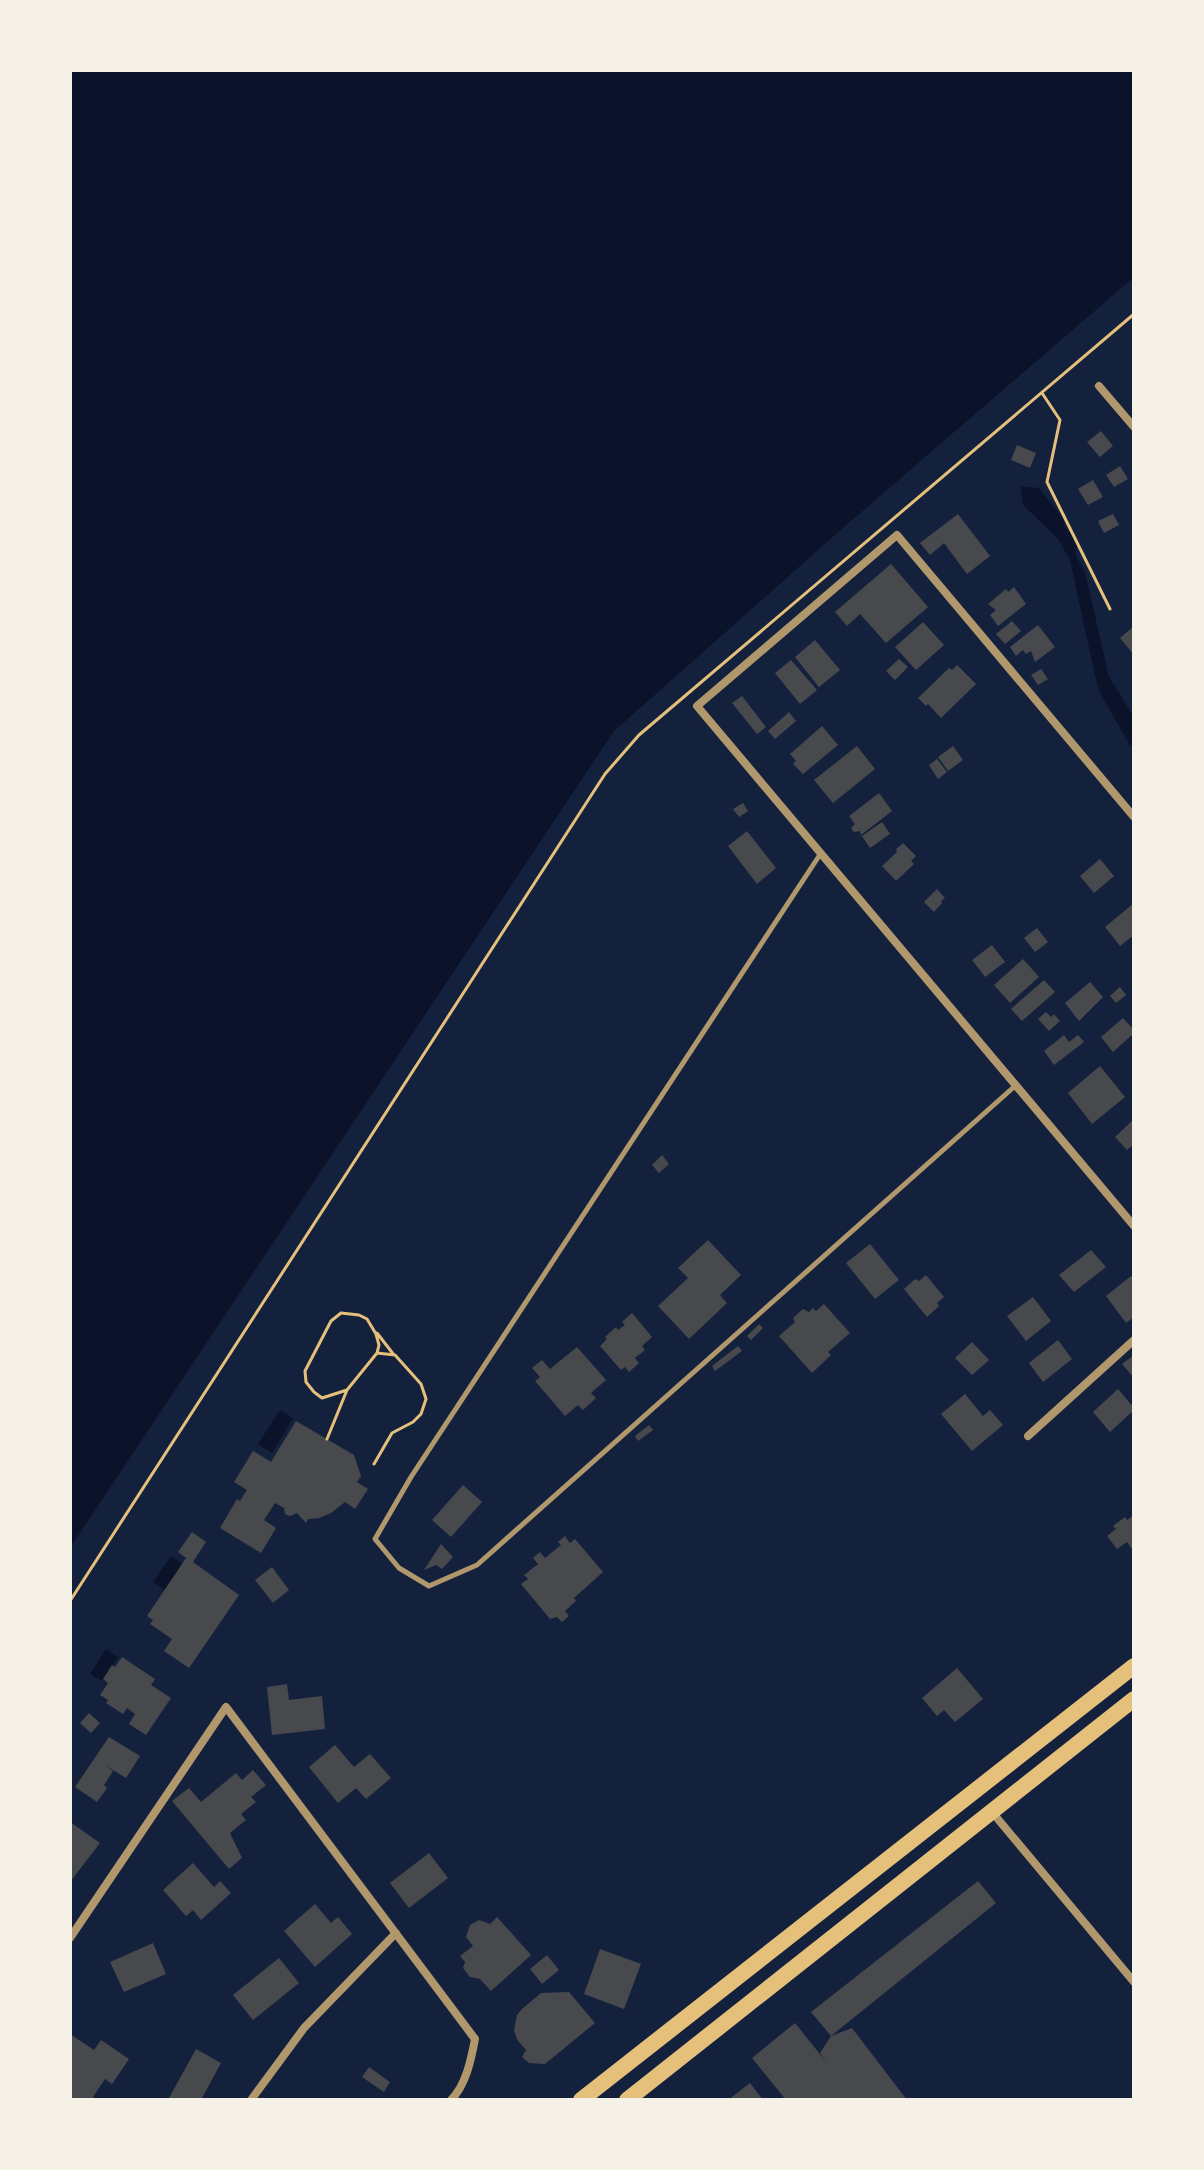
<svg xmlns="http://www.w3.org/2000/svg" width="1204" height="2170" viewBox="0 0 1204 2170" font-family="'Asap Condensed',sans-serif">
<style>
.water{fill:#0b132b}
.building{fill:#48494c}
.lines{fill:none;stroke-linecap:round;stroke-linejoin:round}
.path{stroke:#e5c07b;stroke-width:3}
.service{stroke:#b1986c;stroke-width:5}
.minor{stroke:#b1986c;stroke-width:8}
.primary{stroke:#e5c07b;stroke-width:16}
</style>
<rect width="100%" height="100%" fill="#14213d"/>
<path class="water" d="M70 70H1134V277L844 527 614 731 70 1548Z
M1020 486 1039 488 1063 518 1065 527 1077 542 1076 556 1085 572 1109 677 1134 717V743L1130 746 1098 689 1070 560 1058 539 1023 505Z
M280 1410 293 1418 272 1453 258 1444Z
M171 1556 184 1565 166 1591 153 1582Z
M106 1649 118 1657 102 1681 90 1674Z"/>
<path class="building" d="M1101 431 1113 446 1100 457 1087 442Z
M1017 445 1036 453 1030 468 1011 460Z
M1120 466 1128 479 1114 487 1106 475Z
M1093 480 1103 497 1088 505 1078 489Z
M958 514 990 556 967 574 944 543 930 555 920 543Z
M1113 514 1119 525 1104 533 1098 521Z
M891 564 928 607 886 643 860 614 847 626 835 612Z
M1014 587 1026 604 998 626 990 615 996 610 988 604 1006 589 1008 592Z
M1012 621 1021 631 1005 644 996 634Z
M923 622 944 645 916 670 895 647Z
M1038 625 1055 647 1035 662 1031 651 1026 654 1023 650 1016 656 1010 647Z
M1134 626V655L1120 638Z
M815 640 840 670 819 687 795 657Z
M899 659 908 667 895 680 886 671Z
M791 660 817 690 800 704 775 673Z
M957 665 976 684 941 718 928 704 926 706 918 698 949 668 952 670Z
M1041 669 1048 679 1038 685 1031 675Z
M742 696 766 727 757 734 732 703Z
M789 712 796 721 775 739 768 731Z
M822 726 838 745 803 774 793 764 796 761 790 754Z
M857 746 875 769 833 803 814 780Z
M953 746 963 760 948 771 938 757Z
M937 759 947 772 938 779 929 765Z
M879 793 892 811 861 835 860 831 854 832 851 828 855 824 849 816Z
M743 803 748 811 739 817 733 809Z
M882 822 890 834 870 848 862 836Z
M747 831 776 868 757 884 728 846Z
M903 843 916 856 911 861 914 864 896 881 882 866 897 852 896 849Z
M1100 859 1114 876 1094 893 1080 876Z
M937 889 945 898 941 901 942 903 934 912 924 902Z
M1134 903V935L1120 946 1105 927Z
M1037 928 1048 942 1035 952 1024 938Z
M992 945 1005 962 985 977 972 960Z
M1023 959 1039 977 1010 1003 994 985Z
M1044 980 1055 992 1022 1021 1011 1009Z
M1090 982 1103 997 1079 1021 1065 1003Z
M1120 987 1126 995 1116 1003 1110 996Z
M1046 1012 1051 1017 1054 1014 1060 1021 1049 1031 1038 1019Z
M1123 1018 1134 1030V1033L1113 1052 1101 1037Z
M1064 1035 1069 1042 1078 1035 1084 1042 1054 1065 1044 1051Z
M1100 1066 1125 1097 1092 1124 1068 1093Z
M1134 1119V1144L1127 1150 1115 1137Z
M662 1155 669 1164 659 1173 652 1165Z
M708 1240 741 1275 720 1295 727 1303 689 1339 658 1306 688 1278 678 1268Z
M870 1244 899 1280 875 1299 846 1263Z
M1091 1250 1106 1267 1074 1292 1059 1275Z
M926 1275 944 1297 937 1303 939 1306 927 1317 904 1289 915 1279 919 1281Z
M1131 1276 1134 1280V1317L1126 1323 1106 1296Z
M1033 1297 1051 1321 1026 1341 1007 1316Z
M824 1304 850 1333 828 1352 831 1355 812 1373 779 1336 795 1322 793 1318 803 1309 809 1312 813 1308 816 1311Z
M632 1313 652 1337 642 1346 645 1350 635 1358 639 1363 629 1372 625 1367 621 1370 600 1346 607 1339 605 1337 616 1327 618 1330 625 1325 622 1322Z
M759 1324 763 1328 751 1340 747 1336Z
M1058 1340 1072 1359 1043 1382 1029 1363Z
M972 1342 989 1360 972 1375 955 1358Z
M738 1346 742 1351 715 1371 712 1366Z
M577 1347 606 1380 591 1393 596 1398 583 1410 578 1405 565 1416 535 1381 540 1377 532 1368 542 1360 550 1369Z
M1134 1355V1378L1122 1364Z
M1118 1389 1134 1408V1410L1110 1432 1093 1412Z
M965 1394 983 1416 990 1410 1003 1425 972 1451 941 1414Z
M296 1421 354 1455 361 1476 357 1482 368 1489 355 1509 345 1502 331 1513 319 1518 308 1519 306 1523 297 1513 290 1516 285 1514 284 1508 275 1503 264 1520 276 1528 261 1553 220 1528 237 1499 240 1501 247 1490 234 1482 253 1451 271 1462Z
M649 1425 653 1430 638 1441 635 1436Z
M463 1485 482 1502 451 1537 432 1520Z
M1134 1515V1547L1132 1549 1127 1542 1117 1549 1107 1536 1116 1529 1113 1526 1125 1517 1127 1520Z
M192 1532 206 1542 193 1562 239 1595 189 1668 164 1651 172 1639 150 1624 153 1620 147 1616 186 1558 178 1552Z
M565 1536 570 1543 575 1539 603 1572 574 1598 576 1601 565 1611 569 1616 562 1622 557 1617 550 1619 521 1584 528 1579 524 1575 538 1564 533 1558 540 1552 545 1558 561 1545 558 1542Z
M441 1544 453 1557 442 1569 436 1565 424 1570Z
M272 1567 289 1590 273 1603 255 1580Z
M122 1657 155 1679 151 1685 171 1698 146 1735 129 1724 135 1714 127 1708 123 1714 106 1703 108 1700 100 1695 108 1683 103 1679 112 1665 115 1667Z
M957 1668 983 1699 955 1722 944 1710 937 1716 922 1698Z
M287 1684 289 1700 322 1696 325 1729 272 1735 267 1687Z
M89 1713 100 1723 91 1733 80 1723Z
M109 1737 140 1756 126 1778 105 1765 113 1771 104 1785 107 1788 97 1802 75 1787Z
M335 1745 354 1767 370 1754 391 1778 366 1799 356 1788 338 1803 309 1767Z
M253 1770 266 1785 251 1797 256 1802 241 1814 246 1820 230 1833 242 1858 229 1869 172 1801 189 1788 201 1802 236 1773 242 1780Z
M70 1822 100 1843 70 1882Z
M429 1853 448 1878 409 1908 390 1883Z
M193 1863 214 1887 220 1881 231 1893 201 1920 193 1910 186 1916 163 1890Z
M978 1881 996 1903 831 2036 811 2012Z
M315 1904 331 1923 338 1917 352 1934 315 1967 284 1931Z
M497 1917 531 1955 491 1991 480 1979 470 1977 463 1968 465 1962 460 1956 473 1946 466 1937 470 1925 479 1920 490 1924Z
M153 1943 166 1974 124 1992 110 1962Z
M600 1949 641 1964 624 2009 584 1994Z
M547 1955 559 1970 542 1984 530 1969Z
M279 1958 299 1983 253 2020 233 1995Z
M569 1992 595 2023 545 2064 529 2063 522 2057 526 2050 518 2041 514 2031 517 2015 522 2009 541 1993Z
M795 2023 827 2063 820 2053 831 2036 852 2028 907 2100H786L752 2058Z
M70 2034 94 2050 101 2040 129 2059 112 2084 105 2079 93 2097 97 2100H70Z
M196 2049 221 2063 201 2100H173L169 2098Z
M369 2067 390 2082 384 2092 362 2077Z
M750 2083 763 2100H728Z"/>
<g class="lines">
<path class="path" d="M1042 393 1060 420 1047 482 1110 609
M341 1313 359 1315 367 1319 376 1334 379 1345 377 1353 347 1390 322 1398 314 1392 306 1382 305 1371 331 1321Z
M377 1333 394 1355
M327 1439 347 1390
M374 1464 392 1433 413 1422 421 1414 426 1399 421 1384 395 1355 377 1353
M70 1601 605 774 639 735 1134 314"/>
<path class="service" d="M821 853 411 1477 375 1539 399 1568 429 1586 477 1565 1015 1086"/>
<path class="minor" d="M1099 386 1134 427
M1134 817 897 535 697 706 1134 1226
M1028 1436 1134 1340
M992 1812 1134 1982
M70 1938 226 1707 475 2039C471 2060 466 2085 451 2100
M251 2100 304 2028 396 1933"/>
<path class="primary" d="M581 2100 1134 1666
M627 2100 1134 1699"/>
</g>
<rect width="1204" height="2170" fill="none" stroke="#f6f1e7" stroke-width="144"/>
</svg>
